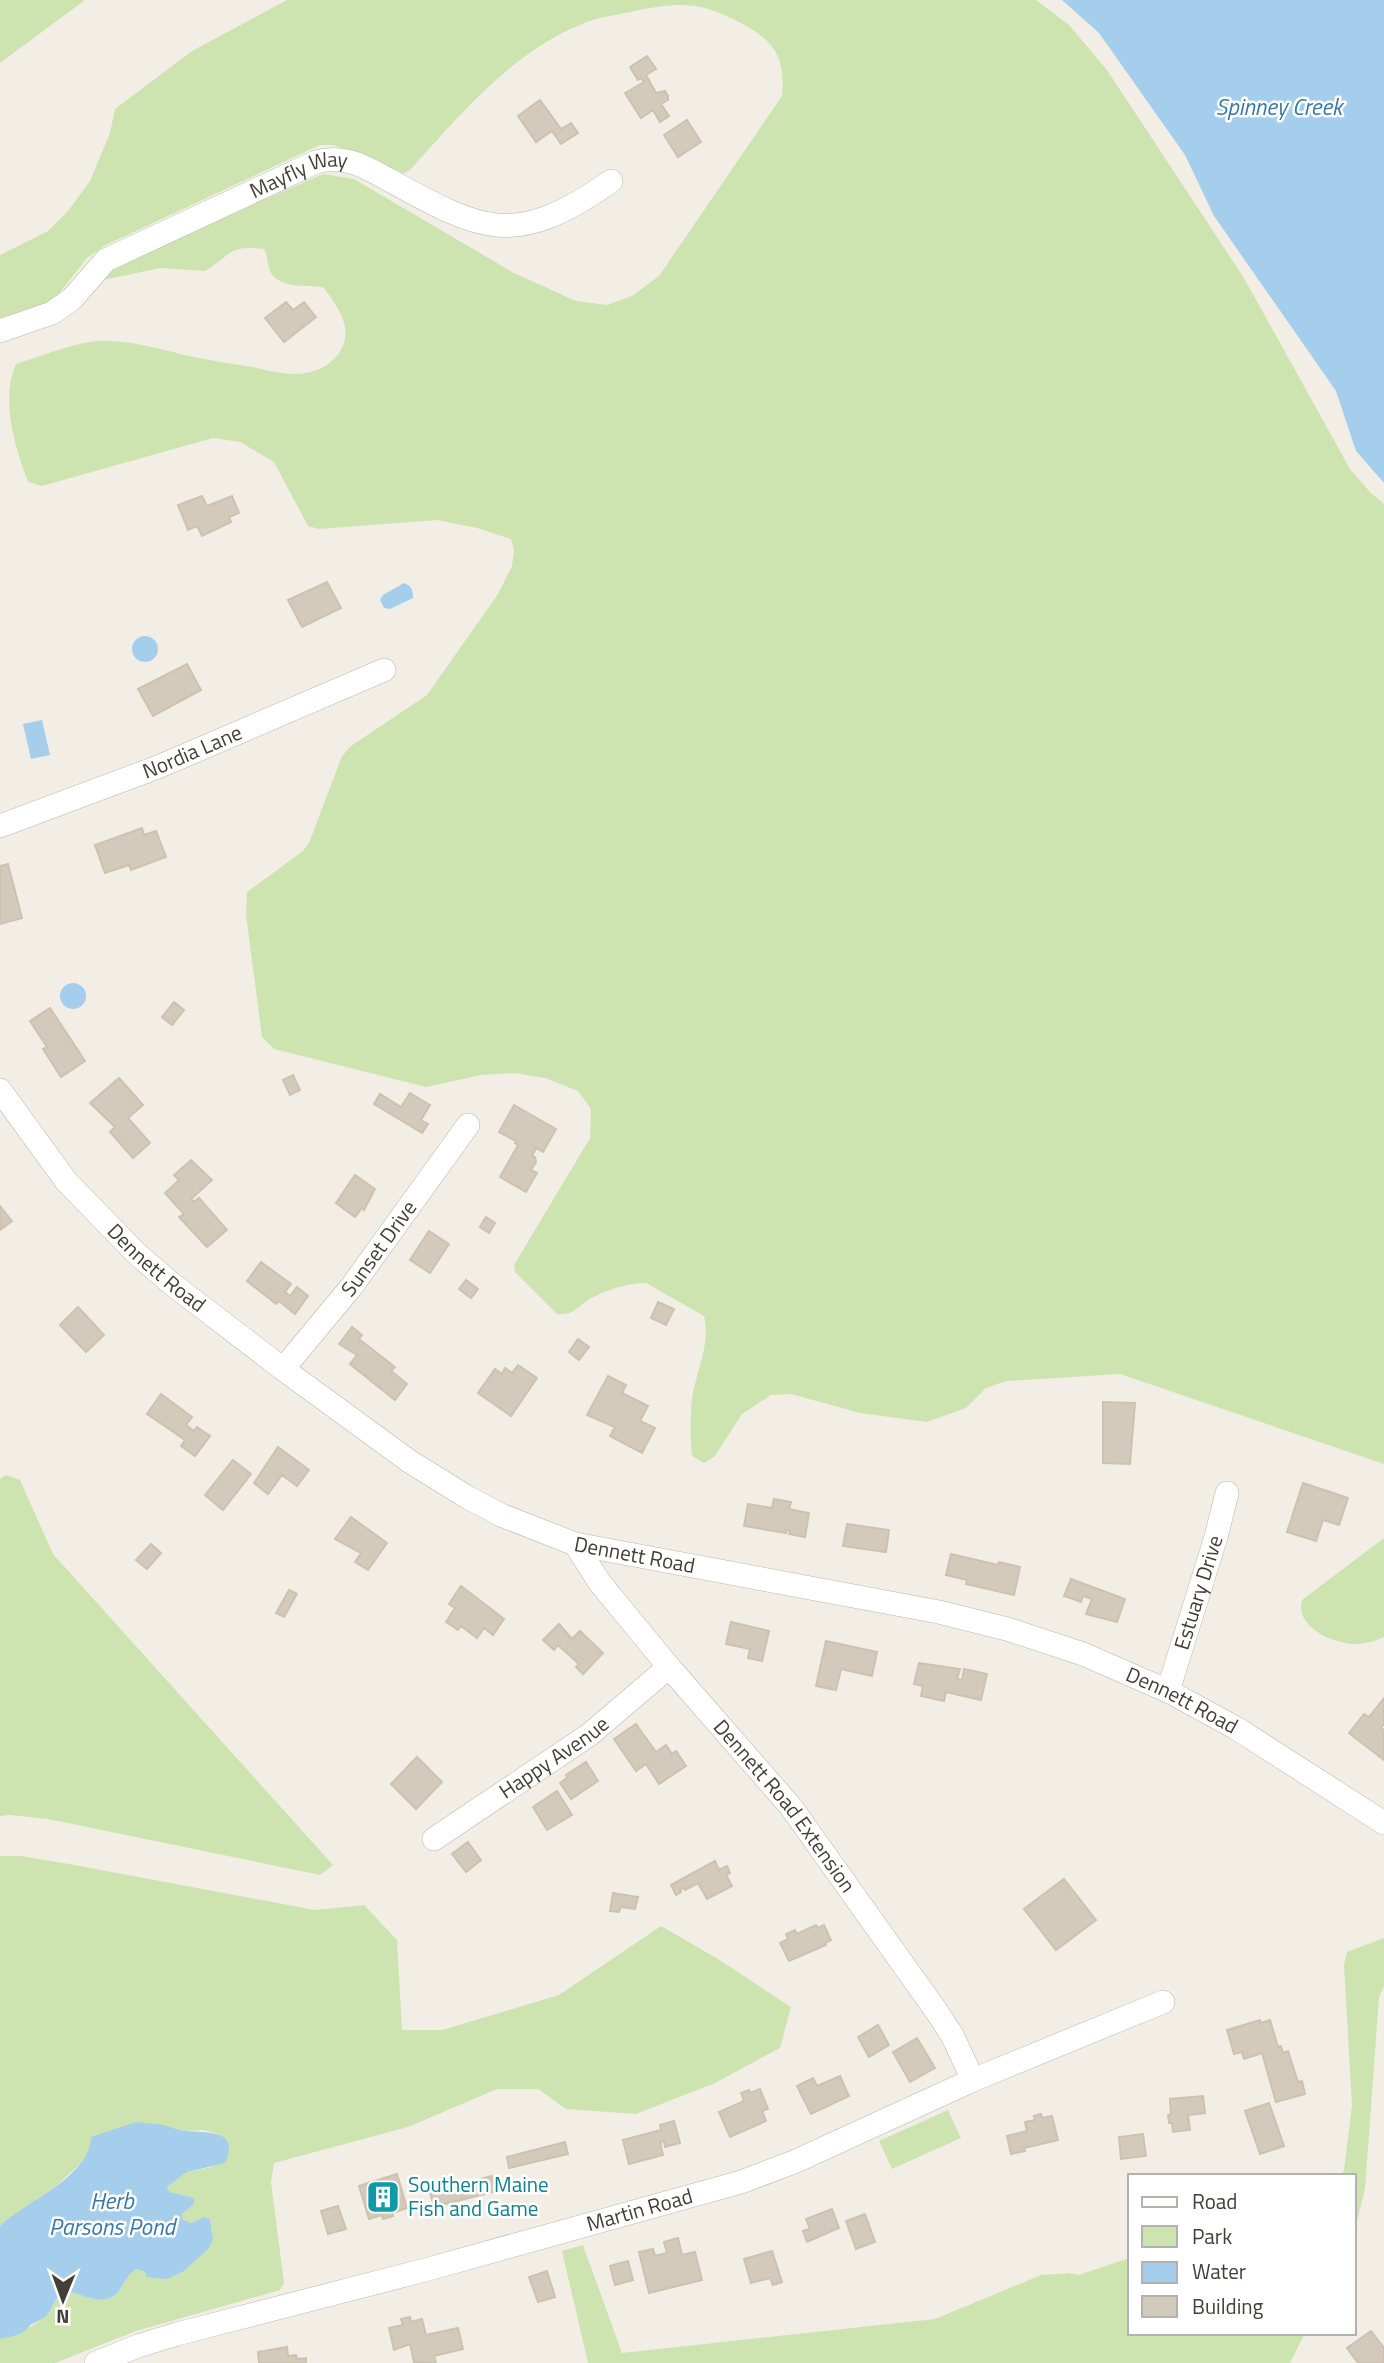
<svg xmlns="http://www.w3.org/2000/svg" width="1384" height="2363" viewBox="0 0 1384 2363" font-family="'Titillium Web',sans-serif">
<style>
.green{fill:#cde4b0}
.water{fill:#a5ceec}
.building{fill:#d3cabc;stroke:#cdc2b0;stroke-width:2}
.lines{fill:none;stroke-linecap:round;stroke-linejoin:round}
.minor-casing{stroke:#bdb6a9;stroke-width:24}
.minor{stroke:#fff;stroke-width:23}
.labels{text-anchor:middle;stroke-width:5;stroke-linejoin:round;paint-order:stroke}
.street-label{font-size:21px;fill:#443f36;stroke:#fff}
.culture-label{font-size:21px;fill:#0d838f;stroke:#fff;text-anchor:start}
.water-label{font-size:23px;font-style:italic;fill:#3578aa;stroke:#fff}
</style>
<rect width="100%" height="100%" fill="#f2eee6"/>
<path class="green" d="M0 0H85L0 63Z
M287 0H1036L1069 25 1107 70 1244 278 1350 469 1370 492 1384 504V1464L1120 1374 1006 1381 986 1388 966 1408 927 1422 860 1413 791 1394 771 1395 742 1414 714 1457 704 1463 692 1456C690 1437 690 1417 692 1399 696 1371 711 1344 704 1316L646 1283C631 1282 599 1292 587 1301 576 1308 572 1316 557 1314L515 1272 514 1265 590 1138 591 1109 578 1091 545 1078 515 1073 481 1075 426 1087 274 1049 262 1037 246 915 247 892 303 851 309 843 342 756 351 746 427 695 498 594 512 566 514 549 511 539 477 528 437 520 319 529 308 526 274 462 240 442 213 438 42 486 28 482C15 447 0 399 16 364 44 356 81 339 110 341 139 342 166 351 194 357 213 361 233 364 253 367 269 371 289 376 306 373 323 370 336 361 343 346 352 324 335 303 323 287 308 285 278 289 270 271 267 264 268 256 264 249 228 245 233 254 205 271L161 268 98 281 109 268 323 174 354 179 514 273 576 301 607 305 632 296 659 276 782 96C786 54 772 39 737 21 696 0 678 3 634 11 619 15 602 16 587 22 513 50 461 114 409 171L401 174 334 145H320L106 245 87 258 58 295 43 305 0 321V255L48 231 68 211 90 181 110 133 115 109 192 51Z
M6 1475 20 1480 53 1554 333 1865 320 1875 48 1819 9 1815 0 1816V1479Z
M1384 1538V1637C1375 1641 1366 1644 1356 1644 1334 1644 1294 1627 1302 1600Z
M0 1856H21L69 1864 315 1910 364 1905 397 1940 402 2030H442L559 1995 661 1926 718 1959 791 2007 780 2048 715 2083 636 2114 566 2109 538 2089H497L408 2127 274 2163 271 2182 284 2283 280 2290 136 2331 55 2363H0V2339C18 2335 34 2326 48 2314 55 2307 53 2297 64 2293 78 2287 92 2309 116 2293 124 2288 124 2277 136 2269L145 2271H184L201 2255 213 2239 210 2219H199L191 2223 181 2219 182 2214 194 2199 168 2192 167 2187 187 2172 212 2167 228 2148 225 2139 216 2133 203 2130 186 2131 150 2124 91 2149 81 2163 56 2186 0 2226Z
M1384 1938V1986L1379 1997 1365 2189 1354 2233V2176H1341L1344 2170 1352 2105 1344 1965 1347 1952Z
M948 2110 961 2138 892 2169 879 2141Z
M583 2245 622 2353 935 2319 1041 2275 1070 2273 1078 2275 1130 2258V2333H1305L1290 2363H588L562 2251Z"/>
<path class="water" d="M1062 0H1384V483L1356 451 1336 391 1214 216 1185 155 1099 33Z
M404 583C412 586 413 590 413 598L390 609 384 608 380 600 383 595Z
M132 649a13 13 0 1 1 26 0a13 13 0 1 1-26 0Z
M42 720 50 755 31 759 23 724Z
M60 996a13 13 0 1 1 26 0a13 13 0 1 1-26 0Z
M136 2122C145 2123 154 2124 164 2125 171 2127 178 2130 185 2131 205 2133 241 2128 225 2163L187 2172 167 2187 169 2192 194 2198V2204L182 2214V2219L191 2223 204 2217 210 2219 213 2239 209 2248 184 2271 167 2279 147 2277 144 2271 136 2269C123 2278 123 2291 112 2297 92 2306 75 2288 64 2293 53 2298 54 2307 48 2314 44 2319 39 2320 34 2323 26 2327 33 2324 26 2330 19 2336 9 2337 0 2339V2226C26 2201 90 2177 91 2137Z"/>
<path class="building" d="M647 56 656 69 646 75 656 93 665 91 668 96V100L661 104 669 116 660 122 653 110 641 118 625 93 644 82 641 78 638 80 630 67Z
M540 100 561 129 571 123 578 133 561 144 552 131 536 142 518 116Z
M687 120 701 142 678 157 664 135Z
M286 302 293 310 304 302 316 317 284 342 265 318Z
M202 496 207 506 232 496 239 513 229 517 231 522 202 536 197 526 188 530 178 505Z
M327 582 341 608 302 627 288 600Z
M187 664 201 690 153 716 138 689Z
M142 828 144 835 156 831 166 857 131 870 129 865 105 873 95 845Z
M8 864 22 918 0 924V866Z
M174 1002 184 1010 172 1025 162 1017Z
M50 1008 85 1061 61 1077 43 1049 47 1047 30 1021Z
M293 1075 300 1090 290 1095 283 1080Z
M119 1078 143 1105 128 1118 150 1143 133 1158 110 1132 115 1127 90 1103Z
M410 1093 430 1105 421 1120 428 1124 422 1133 374 1104 380 1094 401 1107Z
M514 1105 556 1129 543 1152 536 1148 532 1156 535 1157 536 1162 531 1170 537 1173 526 1192 500 1177 518 1145 515 1143 516 1141 499 1132Z
M191 1160 212 1180 191 1199 194 1202 199 1198 227 1230 207 1247 179 1217 184 1214 165 1193 179 1180 174 1175Z
M355 1175 375 1189 364 1210 362 1208 355 1217 336 1203Z
M0 1206 12 1221 0 1230Z
M486 1217 495 1223 489 1233 480 1227Z
M429 1231 449 1244 430 1273 410 1260Z
M261 1262 291 1284 285 1292 290 1296 297 1287 308 1296 295 1314 279 1301 276 1304 247 1281Z
M466 1280 478 1289 471 1298 459 1289Z
M658 1302 674 1309 666 1325 651 1318Z
M78 1307 104 1335 86 1352 60 1325Z
M352 1327 362 1335 359 1339 395 1367 391 1371 407 1384 395 1400 350 1364 357 1355 339 1344Z
M578 1339 589 1347 579 1360 569 1352Z
M518 1365 537 1378 511 1416 478 1393 495 1369 502 1374 505 1368 512 1373Z
M608 1376 626 1385 622 1393 648 1406 640 1421 655 1428 642 1453 610 1436 615 1427 587 1415Z
M161 1394 192 1417 186 1425 194 1431 197 1427 210 1436 195 1456 181 1446 185 1440 147 1414Z
M1103 1402 1135 1403 1130 1464 1103 1463Z
M278 1447 309 1470 297 1486 282 1475 268 1494 254 1483Z
M233 1460 251 1474 223 1510 205 1495Z
M1303 1483 1348 1498 1339 1525 1323 1520 1316 1541 1287 1532Z
M774 1499 791 1502 789 1509 809 1513 805 1537 789 1534 790 1531 786 1530V1533L744 1526 748 1504 772 1508Z
M351 1517 387 1543 368 1570 355 1562 361 1553 335 1539Z
M847 1524 889 1530 886 1552 843 1546Z
M151 1544 161 1553 147 1569 136 1560Z
M951 1554 998 1565 999 1562 1020 1567 1014 1595 966 1584 967 1580 946 1575Z
M1071 1579 1125 1599 1117 1622 1086 1614 1092 1599 1083 1596 1081 1602 1064 1596Z
M461 1586 504 1619 493 1635 484 1628 477 1638 461 1626 458 1630 446 1622 455 1608 449 1604Z
M289 1590 297 1594 284 1617 276 1613Z
M731 1622 769 1631 762 1661 748 1658 750 1649 726 1644Z
M559 1624 572 1639 580 1631 603 1653 583 1674 576 1667 579 1664 558 1645 554 1650 543 1640Z
M826 1641 877 1652 872 1676 841 1669 836 1690 816 1686Z
M919 1663 960 1669 957 1679 962 1680 964 1669 987 1674 981 1700 946 1692 944 1701 921 1696 923 1686 914 1684Z
M1384 1698V1724L1381 1728 1384 1730V1760L1349 1733 1364 1714 1369 1717Z
M636 1724 656 1752 666 1745 672 1754 676 1751 686 1766 659 1784 646 1764 636 1771 614 1739Z
M417 1757 442 1782 416 1809 391 1784Z
M586 1762 598 1781 571 1799 560 1783 567 1778 566 1775Z
M557 1791 572 1815 547 1830 533 1807Z
M468 1842 481 1860 466 1872 452 1854Z
M715 1861 719 1870 727 1866 730 1873 726 1875 732 1886 707 1899 698 1883 685 1890 683 1888 680 1889 681 1892 676 1895 671 1885Z
M1064 1879 1096 1920 1056 1950 1024 1909Z
M613 1893 638 1897 635 1909 621 1907 619 1912 610 1911Z
M816 1925 818 1928 824 1925 831 1940 825 1943 826 1945 789 1961 780 1943 788 1939 786 1934 795 1930 797 1934Z
M1260 2020V2023L1270 2020 1278 2047 1281 2046 1283 2053 1288 2051 1298 2082 1302 2081 1305 2094 1276 2102 1262 2053 1244 2059 1242 2052 1234 2054 1227 2030Z
M878 2025 889 2045 869 2057 858 2037Z
M917 2038 935 2068 910 2082 893 2052Z
M840 2076 849 2096 811 2114 797 2086 813 2078 817 2086Z
M760 2089 768 2109 762 2111 766 2121 730 2137 719 2112 744 2101 741 2093 749 2090 750 2093Z
M1203 2096 1205 2113 1188 2115 1190 2130 1173 2132 1172 2123H1169L1168 2115 1171 2114 1170 2099Z
M1269 2103 1284 2146 1260 2154 1245 2111Z
M1041 2114 1042 2118 1052 2116 1058 2140 1024 2148 1025 2151 1011 2154 1007 2136 1027 2131 1025 2122 1035 2120 1034 2116Z
M674 2121 680 2143 665 2147 664 2141 660 2142 663 2155 629 2164 623 2140 661 2130 660 2125Z
M1143 2134 1146 2156 1121 2159 1119 2137Z
M565 2142 568 2154 509 2168 507 2157Z
M397 2174 407 2208 392 2213 393 2216 383 2219 382 2215 369 2219 359 2186Z
M492 2176 496 2191 434 2207 430 2192Z
M338 2206 346 2229 328 2234 321 2211Z
M832 2209 839 2228 807 2242 803 2231 810 2229 806 2219Z
M865 2214 875 2242 856 2249 846 2221Z
M678 2238 682 2255 695 2252 702 2280 649 2293 639 2252 653 2249 655 2256 667 2253 664 2242Z
M772 2251 782 2282 773 2285 770 2278 751 2283 744 2259Z
M628 2261 633 2280 615 2285 610 2266Z
M547 2271 555 2297 538 2302 529 2277Z
M410 2317 411 2322 422 2319 426 2335 458 2328 463 2349 434 2356 436 2363 414 2362 410 2344 394 2350 389 2328 403 2325 401 2319Z
M1371 2331 1384 2348V2363H1358L1347 2348Z
M287 2347 288 2356 296 2355 297 2359 306 2358V2363H259L258 2352Z"/>
<g class="lines">
<defs>
<g id="minor">
<path id="s1" d="M0 331 52 313 72 299 106 260 316 162C342 155 360 164 382 176 480 230 512 251 611 181"/>
<path id="s2" d="M0 826 158 767 384 670"/>
<path id="s3" d="M0 1090 66 1181 137 1254 172 1284 283 1369 409 1461 467 1497 501 1515 575 1544 939 1612 1007 1629 1083 1654 1168 1691 1236 1728 1384 1823"/>
<path id="s4" d="M283 1369 352 1286 468 1125"/>
<path id="s5" d="M575 1544 600 1583 669 1667 791 1807 937 2012 952 2035 973 2080"/>
<path id="s6" d="M1168 1691 1216 1537 1227 1493"/>
<path id="s7" d="M434 1839 589 1735 669 1667"/>
<path id="s8" d="M96 2363 138 2346 177 2334 425 2270 741 2182 794 2162 973 2080 1163 2002"/>
</g>
</defs>
<use href="#minor" class="minor-casing"/>
<use href="#minor" class="minor"/>
</g>
<defs>
<symbol id="building-square" viewBox="-11 -11 22 22"><rect x="-9" y="-9" width="18" height="18" rx="4" fill="#0f9aa8" stroke="#fff"/><path d="M-4-6H4V6H1V3H-1V6H-4ZM-2.5-4.3h1.7v1.8h-1.7ZM.8-4.3h1.7v1.8H.8ZM-2.5-1h1.7V.8h-1.7ZM.8-1h1.7V.8H.8Z" fill="#fff"/></symbol>
</defs>
<g fill-rule="evenodd">
<use href="#building-square" x="364" y="2178" width="38" height="38"/>
</g>
<g class="labels">
<g class="street-label">
<text dy="7" stroke="none"><textPath href="#s1" startOffset="343">Mayfly Way</textPath></text>
<text dy="7" stroke="none"><textPath href="#s2" startOffset="206">Nordia Lane</textPath></text>
<text dy="7" stroke="none"><textPath href="#s4" startOffset="154">Sunset Drive</textPath></text>
<text dy="7" stroke="none"><textPath href="#s3" startOffset="238">Dennett Road</textPath></text>
<text dy="7" stroke="none"><textPath href="#s3" startOffset="803">Dennett Road</textPath></text>
<text dy="7" stroke="none"><textPath href="#s6" startOffset="103">Estuary Drive</textPath></text>
<text dy="7" stroke="none"><textPath href="#s3" startOffset="1372">Dennett Road</textPath></text>
<text dy="7" stroke="none"><textPath href="#s7" startOffset="145">Happy Avenue</textPath></text>
<text dy="7" stroke="none"><textPath href="#s5" startOffset="336">Dennett Road Extension</textPath></text>
<text dy="7" stroke="none"><textPath href="#s8" startOffset="565">Martin Road</textPath></text>
</g>
<g class="culture-label">
<text x="408" y="2192">Southern Maine<tspan x="408" dy="24">Fish and Game</tspan></text>
</g>
<g class="water-label">
<text x="1279" y="115">Spinney Creek</text>
<text x="112" y="2209">Herb<tspan x="112" dy="26">Parsons Pond</tspan></text>
</g>
</g>
<rect x="1128" y="2174" width="228" height="161" fill="#ffffff" stroke="#b4b2af" stroke-width="2"/>
<rect x="1142" y="2197" width="35" height="10" fill="#ffffff" stroke="#b4b2af" stroke-width="2"/>
<text x="1192" y="2209" font-size="21" fill="#443f36">Road</text>
<rect x="1142" y="2226" width="35" height="21" fill="#cde4b0" stroke="#b4b2af" stroke-width="2"/>
<text x="1192" y="2244" font-size="21" fill="#443f36">Park</text>
<rect x="1142" y="2262" width="35" height="21" fill="#a5ceec" stroke="#b4b2af" stroke-width="2"/>
<text x="1192" y="2279" font-size="21" fill="#443f36">Water</text>
<rect x="1142" y="2296" width="35" height="21" fill="#d3cabc" stroke="#b4b2af" stroke-width="2"/>
<text x="1192" y="2314" font-size="21" fill="#443f36">Building</text>
<g transform="translate(63 2300) rotate(181)" stroke="#ffffff" stroke-width="5" paint-order="stroke">
<path d="M0-5L12 26L0 18L-12 26Z" fill="#443f36"/>
<text y="-10" font-size="19" font-weight="bold" text-anchor="middle" fill="#443f36">N</text>
</g>
</svg>
